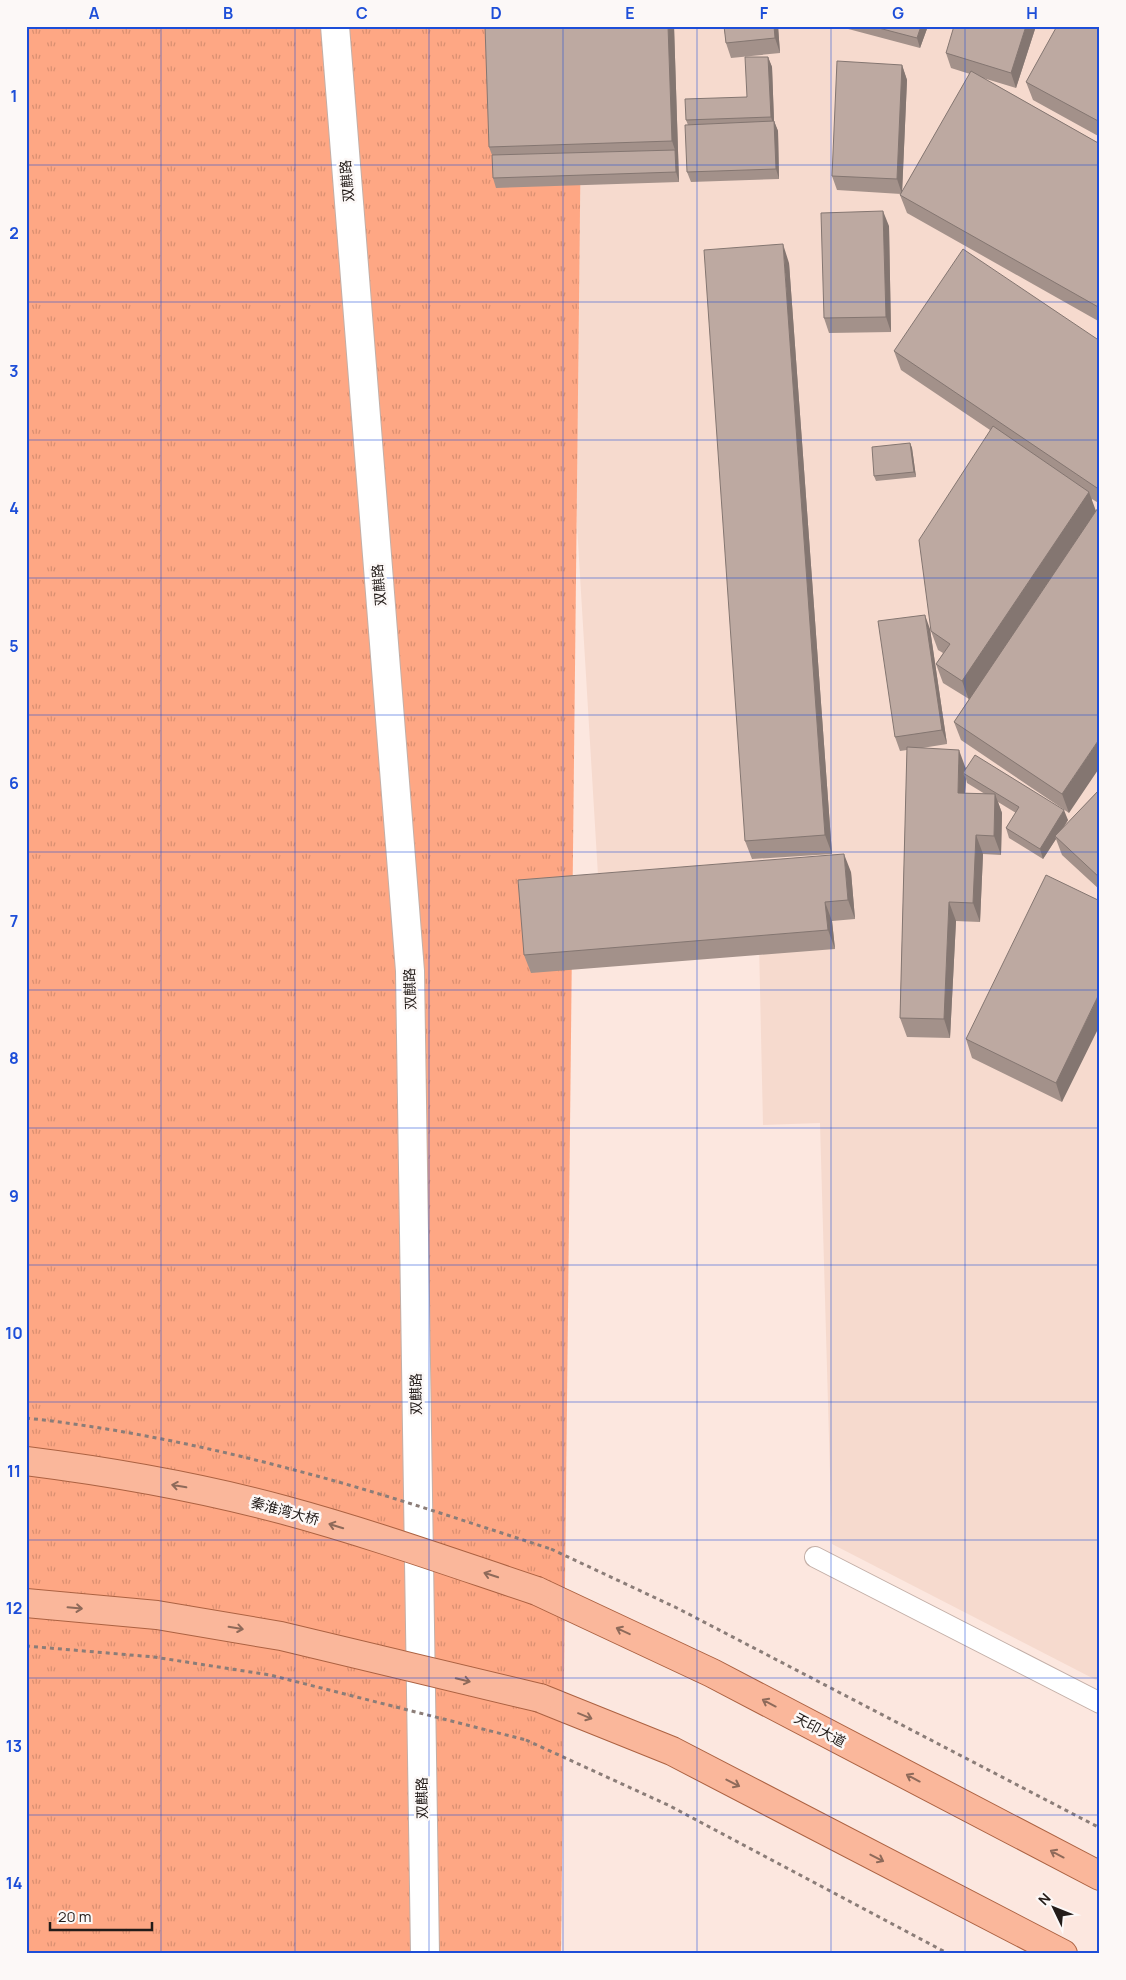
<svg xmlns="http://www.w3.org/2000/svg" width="1126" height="1980" viewBox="0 0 1126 1980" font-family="Manrope,'Noto Sans SC',sans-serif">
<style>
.built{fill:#f6dace}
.grass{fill:url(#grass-tufts)}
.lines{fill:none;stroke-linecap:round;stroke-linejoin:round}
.service-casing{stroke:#c3afa7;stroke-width:22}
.minor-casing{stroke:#c3afa7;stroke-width:30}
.primary-casing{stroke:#ac6242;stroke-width:30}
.path{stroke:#8b7d78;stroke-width:3;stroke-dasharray:4 4;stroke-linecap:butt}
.service{stroke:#fff;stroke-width:20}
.minor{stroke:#fff;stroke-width:28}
.primary{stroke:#fab79b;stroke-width:28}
.primary-bridge-casing{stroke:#ac6242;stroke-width:30;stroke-linecap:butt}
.path-bridge{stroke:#8b7d78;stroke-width:3;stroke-dasharray:4 4;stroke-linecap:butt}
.primary-bridge{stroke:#fab79b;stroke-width:28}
.wall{fill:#a3918a;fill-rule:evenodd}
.shaded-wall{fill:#847671}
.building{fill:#bda9a1;stroke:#847671}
.oneway{stroke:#8e6a5a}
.grid{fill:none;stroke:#1d4ed8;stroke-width:1;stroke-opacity:0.55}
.labels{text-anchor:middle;stroke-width:5;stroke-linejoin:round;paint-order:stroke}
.street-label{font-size:14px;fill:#231c19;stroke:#fcf8f7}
.neatline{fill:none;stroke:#1d4ed8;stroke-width:2}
.grid-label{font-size:16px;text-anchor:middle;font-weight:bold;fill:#1d4ed8}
</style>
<defs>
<pattern id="grass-tufts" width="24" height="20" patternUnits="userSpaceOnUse" patternTransform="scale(1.25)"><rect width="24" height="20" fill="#fea784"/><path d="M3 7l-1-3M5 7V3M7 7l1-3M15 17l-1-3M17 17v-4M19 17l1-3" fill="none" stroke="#d98f71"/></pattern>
</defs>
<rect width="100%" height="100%" fill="#fce7df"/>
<path class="built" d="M470 26H1100V1682L832 1544 820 1123 763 1125 758 898 600 909 560 242Z"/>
<path class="grass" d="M26 26H582L561 1954H26Z"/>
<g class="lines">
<defs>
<path id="service" d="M815 1557 1100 1703"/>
<path id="minor" d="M335 26 410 971 425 1954"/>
<path id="primary" d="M537 1591 712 1673 1100 1876
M540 1698 672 1751 1063 1954"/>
</defs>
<use href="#service" class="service-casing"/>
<use href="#minor" class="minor-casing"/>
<use href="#primary" class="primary-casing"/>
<path class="path" d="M551 1549 677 1608 1100 1828
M526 1740 668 1805 949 1954"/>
<use href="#service" class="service"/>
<use href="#minor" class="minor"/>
<use href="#primary" class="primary"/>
<defs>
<path id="primary-bridge" d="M26 1461C113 1472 199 1487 284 1510 369 1533 453 1563 537 1591
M26 1603 157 1615 281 1636 540 1698"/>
</defs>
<use href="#primary-bridge" class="primary-bridge-casing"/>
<path class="path-bridge" d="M26 1418C118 1428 209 1447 298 1471 383 1493 467 1522 551 1549
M26 1646 154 1657 270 1675 526 1740"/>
<use href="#primary-bridge" class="primary-bridge"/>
</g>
<path class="wall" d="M674 26 679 182 496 188 493 178 492 155 489 147Z
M724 26H778L780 53 731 58 726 43Z
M837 26H928L920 48Z
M1036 26 1016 88 983 78 1100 144V322L907 213 900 195 901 194 837 190 832 176 902 65 907 80 902 192 970 74 951 68 946 53Z
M1100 26V137L1033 100 1026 82Z
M768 57 772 67 774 121 778 131 779 179 691 182 687 172 688 125 686 120 747 97Z
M889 226 891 332 829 333 824 318Z
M789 263 832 854 752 859 745 841Z
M1100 341V504L1092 499 1069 813 961 740 954 722 969 699 943 683 936 664 943 653 938 650 931 631 990 430 901 370 894 351Z
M910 443 912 448 916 477 876 481 874 476Z
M930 629 947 744 922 748 966 768 1068 820 1063 828 1100 789V890L1062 855 1056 839 1043 859 1009 838 1006 828 1016 813 998 802 1002 813 1001 855 983 854 980 922 956 921 950 1038 907 1037 900 1018 907 750 900 751 895 737ZM966 779 967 783 985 794 965 793Z
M851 872 855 919 832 921 835 949 531 973 524 955Z
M1100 901 1062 1102 972 1058 966 1039Z"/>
<path class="shaded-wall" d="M668 26H674L679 182 676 172 675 150 672 141Z
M774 26H778L780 53 775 38Z
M921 26H928L920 48 917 38Z
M1026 26H1036L1016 88 1011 73Z
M768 57 772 67 774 121 778 131 779 179 776 169 774 127 771 117Z
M902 65 907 80 902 194 897 179Z
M883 211 889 226 891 332 886 317Z
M783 244 789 263 832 854 825 835Z
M910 443 912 448 916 477 914 472Z
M1089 492 1096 511 969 700 962 681Z
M925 615 930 629 947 744 942 730Z
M1100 738V767L1069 813 1062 794Z
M959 750 966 769 963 773 966 779 964 811 958 793Z
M995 794 1002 813 1001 855 994 836Z
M1064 810 1068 820 1057 838 1055 836 1056 839 1043 859 1040 849Z
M976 835 983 854 980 922 973 903Z
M844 854 851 872 855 919 848 900Z
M825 902 832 921 835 949 828 930Z
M949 902 956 921 950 1038 944 1019Z
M1100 992V1025L1062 1102 1056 1083Z"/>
<path class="building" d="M485 26H668L672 141 489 147Z
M724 26H774L775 38 726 43Z
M871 26H921L917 38Z
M954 26H1026L1011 73 946 53Z
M1057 26H1100V122L1026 82Z
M745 57H768L771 117 686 120 685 99 747 97Z
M837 61 902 65 897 179 832 176Z
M971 71 1100 144V308L900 195Z
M774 121 776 169 687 172 685 125Z
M675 150 676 172 493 178 492 155Z
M883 211 886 317 824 318 821 213Z
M783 244 825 835 745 841 704 250Z
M963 249 1100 341V490L894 351Z
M993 426 1089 492 962 681 936 664 950 644 931 631 919 540Z
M910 443 914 472 874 476 872 447Z
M1100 505V738L1062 794 954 722Z
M925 615 942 730 895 737 878 621Z
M907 747 959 750 958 793 995 794 994 836 976 835 973 903 949 902 944 1019 900 1018Z
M975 755 1064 810 1040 849 1006 828 1019 807 963 773Z
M1100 789V878L1055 836Z
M844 854 848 900 825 902 828 930 524 955 518 880Z
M1046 875 1100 901V992L1056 1083 966 1039Z"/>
<defs><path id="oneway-shaft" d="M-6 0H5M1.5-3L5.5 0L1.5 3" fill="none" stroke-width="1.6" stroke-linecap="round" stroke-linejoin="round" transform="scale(1.25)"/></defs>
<g class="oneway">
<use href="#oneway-shaft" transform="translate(179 1486) rotate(-170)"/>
<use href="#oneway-shaft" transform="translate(336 1526) rotate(-163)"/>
<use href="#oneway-shaft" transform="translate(491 1575) rotate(-162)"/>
<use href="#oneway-shaft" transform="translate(75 1608) rotate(5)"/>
<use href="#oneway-shaft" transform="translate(236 1628) rotate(9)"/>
<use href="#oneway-shaft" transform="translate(623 1631) rotate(-155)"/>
<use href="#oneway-shaft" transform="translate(463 1680) rotate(14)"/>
<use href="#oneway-shaft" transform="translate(769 1703) rotate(-152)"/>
<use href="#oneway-shaft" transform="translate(585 1716) rotate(22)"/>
<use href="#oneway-shaft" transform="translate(913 1778) rotate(-152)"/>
<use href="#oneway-shaft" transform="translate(733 1783) rotate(27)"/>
<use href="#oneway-shaft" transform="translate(1057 1854) rotate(-152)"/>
<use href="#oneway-shaft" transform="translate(877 1858) rotate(27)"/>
</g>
<path class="grid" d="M161 26V1954M295 26V1954M429 26V1954M563 26V1954M697 26V1954M831 26V1954M965 26V1954M26 165H1100M26 302H1100M26 440H1100M26 578H1100M26 715H1100M26 852H1100M26 990H1100M26 1128H1100M26 1265H1100M26 1402H1100M26 1540H1100M26 1678H1100M26 1815H1100"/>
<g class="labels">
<g class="street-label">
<text transform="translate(347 181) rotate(-95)" y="5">双麒路</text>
<text transform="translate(379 585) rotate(-95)" y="5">双麒路</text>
<text transform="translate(410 989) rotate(-92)" y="5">双麒路</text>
<text transform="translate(416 1394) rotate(-91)" y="5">双麒路</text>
<text transform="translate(285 1511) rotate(15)" y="5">秦淮湾大桥</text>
<text transform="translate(820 1730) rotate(28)" y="5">天印大道</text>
<text transform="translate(422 1798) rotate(-91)" y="5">双麒路</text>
</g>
</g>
<rect width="1126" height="1980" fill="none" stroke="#fcf8f7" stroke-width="55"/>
<g transform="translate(1054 1908) rotate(313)" stroke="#fcf8f7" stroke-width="4" paint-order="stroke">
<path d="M0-4L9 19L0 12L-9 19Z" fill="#231c19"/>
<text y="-8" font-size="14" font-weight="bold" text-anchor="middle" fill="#231c19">N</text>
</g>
<path d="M50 1922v8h102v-8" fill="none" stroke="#231c19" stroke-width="2.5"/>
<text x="58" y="1922" font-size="15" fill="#231c19" stroke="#fcf8f7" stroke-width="4" paint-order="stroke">20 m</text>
<rect x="28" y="28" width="1070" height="1924" class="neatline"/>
<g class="grid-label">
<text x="94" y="19">A</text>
<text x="228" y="19">B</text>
<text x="362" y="19">C</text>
<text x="496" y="19">D</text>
<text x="630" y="19">E</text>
<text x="764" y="19">F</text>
<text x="898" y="19">G</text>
<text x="1032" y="19">H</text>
<text x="14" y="102">1</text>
<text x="14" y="239">2</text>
<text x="14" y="377">3</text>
<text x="14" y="514">4</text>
<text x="14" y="652">5</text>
<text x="14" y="789">6</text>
<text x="14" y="927">7</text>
<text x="14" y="1064">8</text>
<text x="14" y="1202">9</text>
<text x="14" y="1339">10</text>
<text x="14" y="1477">11</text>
<text x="14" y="1614">12</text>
<text x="14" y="1752">13</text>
<text x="14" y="1889">14</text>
</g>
</svg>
